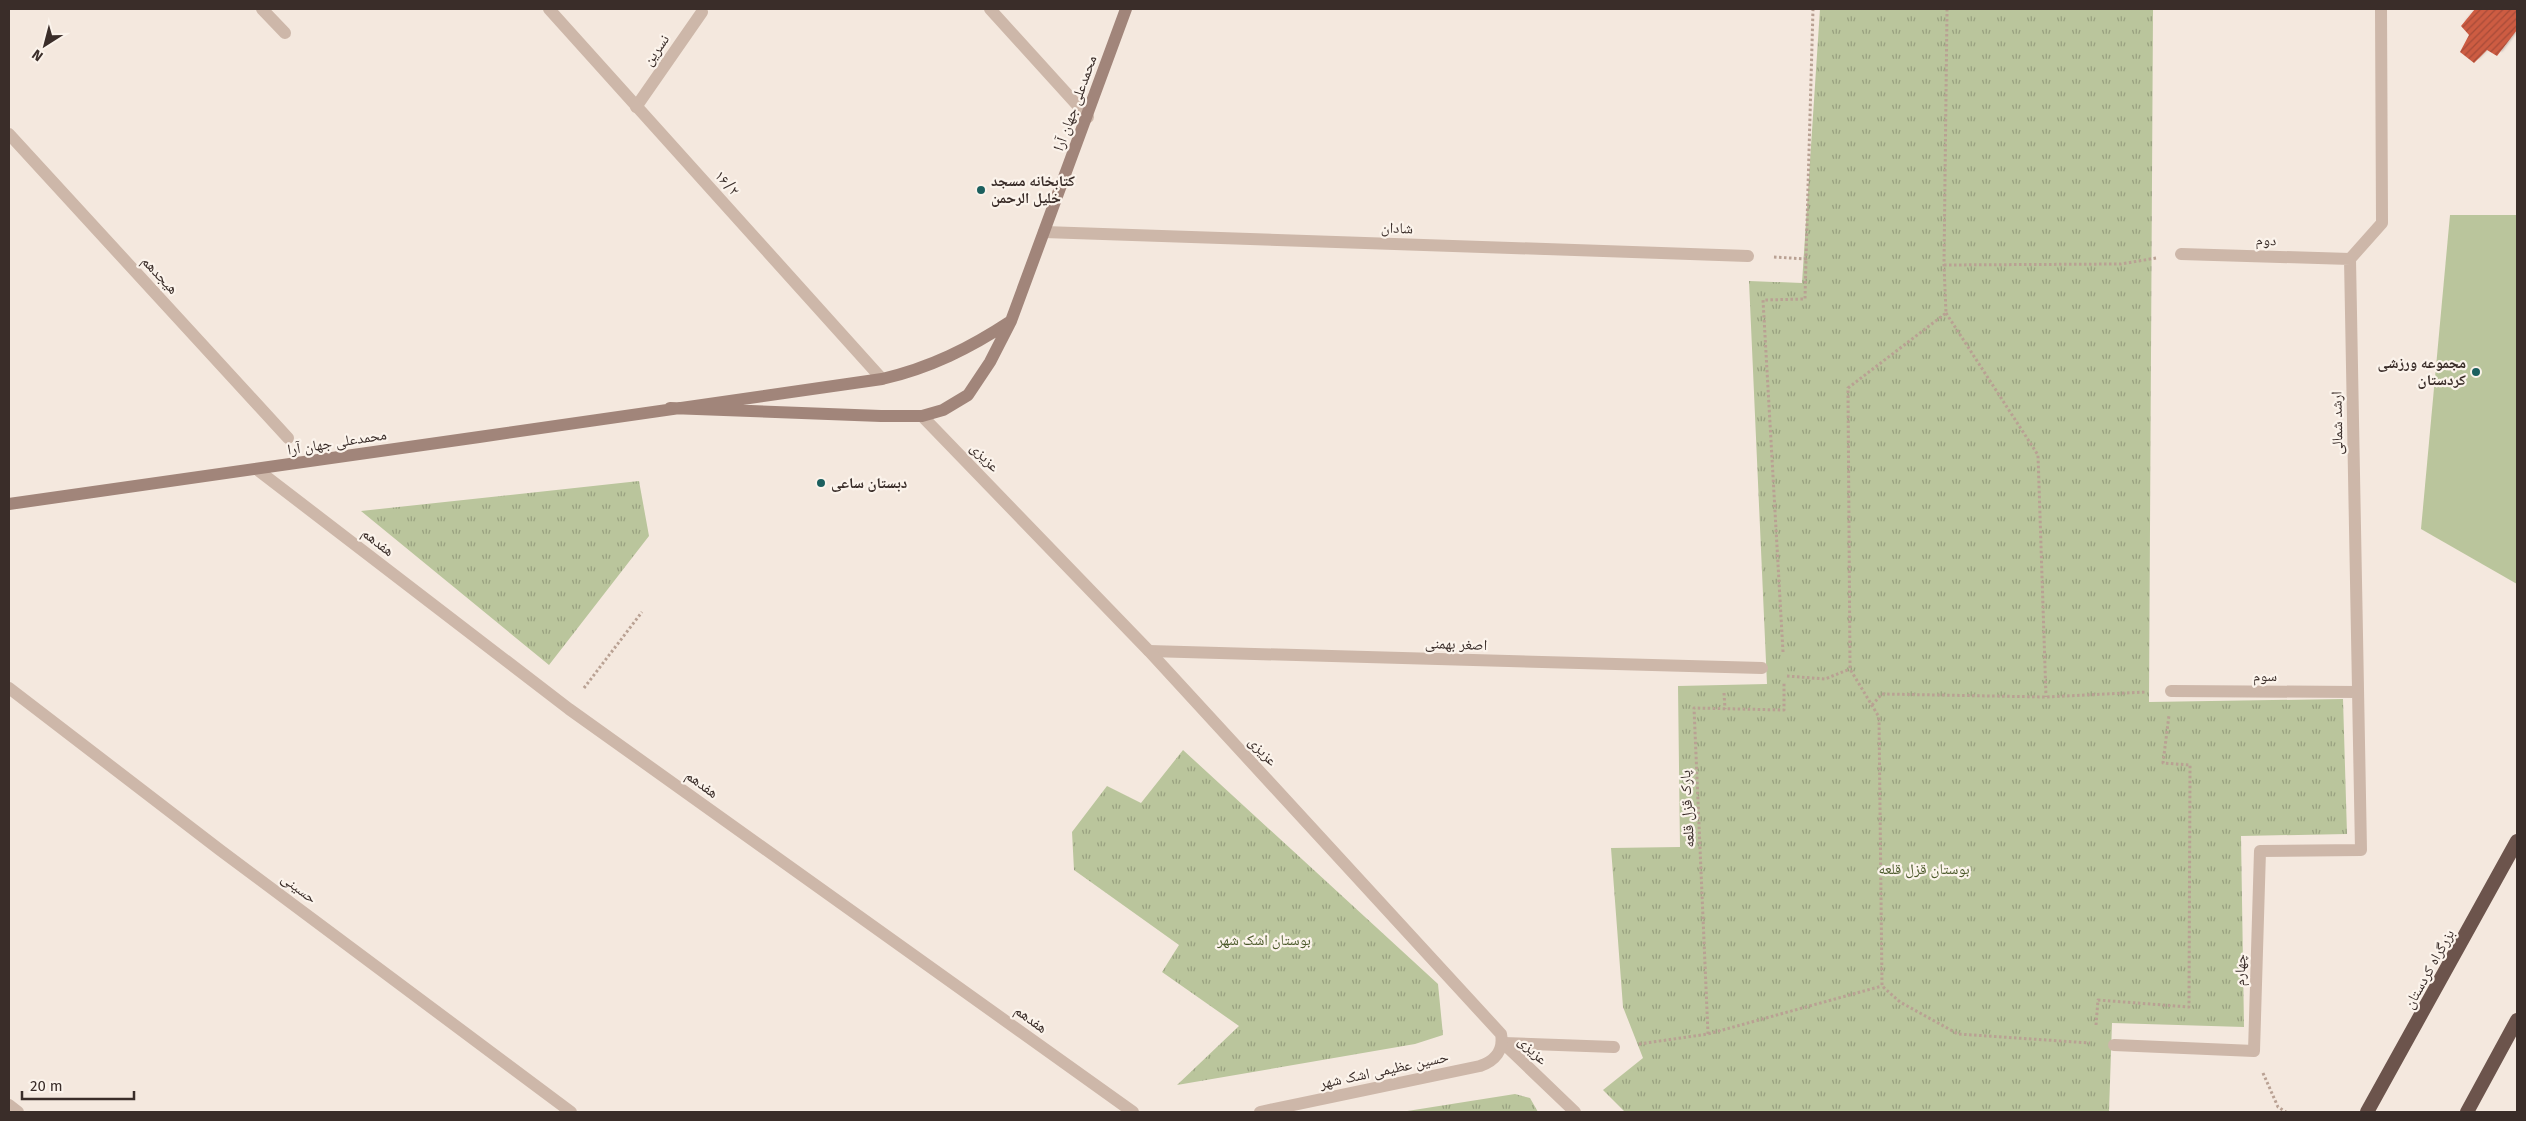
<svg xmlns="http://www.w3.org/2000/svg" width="2526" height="1121" viewBox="0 0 2526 1121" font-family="'Fira Sans','Noto Naskh Arabic',sans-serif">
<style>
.park{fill:url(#park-tufts)}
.pitch{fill:#bac59c}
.building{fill:url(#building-hatch);filter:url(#shadow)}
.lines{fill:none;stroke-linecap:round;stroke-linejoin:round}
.path{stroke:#b9a193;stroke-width:3;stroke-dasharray:2.5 2.5;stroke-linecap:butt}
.service{stroke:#cdb7a9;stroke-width:12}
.minor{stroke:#cdb7a9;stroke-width:12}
.tertiary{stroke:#cdb7a9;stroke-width:12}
.secondary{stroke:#a1857a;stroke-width:12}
.trunk{stroke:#6c544c;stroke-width:14}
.poi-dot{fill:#1b5f5e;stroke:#fbf3eb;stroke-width:2}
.labels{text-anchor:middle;stroke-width:4.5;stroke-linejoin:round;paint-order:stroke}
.street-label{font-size:15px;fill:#3a2d29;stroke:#fbf3eb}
.poi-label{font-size:15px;font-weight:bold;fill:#3a2d29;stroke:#fbf3eb;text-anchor:start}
.park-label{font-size:15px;fill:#4c5a2b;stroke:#fbf3eb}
</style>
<defs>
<pattern id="park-tufts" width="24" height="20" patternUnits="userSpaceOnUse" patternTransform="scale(1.25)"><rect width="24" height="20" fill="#bac59c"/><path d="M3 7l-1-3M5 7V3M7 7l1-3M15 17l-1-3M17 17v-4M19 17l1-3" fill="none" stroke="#98a07f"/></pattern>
<pattern id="building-hatch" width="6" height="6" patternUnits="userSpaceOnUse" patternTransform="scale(1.25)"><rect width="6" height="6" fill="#cd5b43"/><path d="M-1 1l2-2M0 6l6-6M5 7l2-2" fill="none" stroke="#a74c38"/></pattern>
<filter id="shadow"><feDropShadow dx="4.5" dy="-4.5" stdDeviation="1" flood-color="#0004"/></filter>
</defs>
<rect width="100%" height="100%" fill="#f4e8de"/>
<path class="park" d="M1820 9H2153L2149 702 2343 699 2347 834 2241 836 2244 1027 2112 1023 2109 1112H1625L1603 1090 1643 1058 1623 1007 1611 848 1680 847 1678 686 1767 684 1749 281 1802 283Z
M639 481 649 536 549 665 361 511Z
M1183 750 1438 984 1443 1035 1415 1044 1177 1085 1239 1026 1162 972 1179 945 1074 870 1072 832 1107 786 1141 803Z
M1515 1094 1530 1098 1538 1112H1401Z"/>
<path class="pitch" d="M2450 215H2517V584L2421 529Z"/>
<path class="building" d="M2475 9H2517V30L2497 56 2487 50 2474 63 2460 52 2469 35 2461 26Z"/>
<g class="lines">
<path class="path" d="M1947 9 1944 265 1946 313 1848 388 1850 669 1879 717 1882 986 1900 1002 1958 1034 2090 1043
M1774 257 1806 259 1813 9
M1944 265 2121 264 2156 258
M1946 313 2038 455 2046 697
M1783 652 1763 300 1805 299 1806 259
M1787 676 1825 679 1850 669
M584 688 642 612
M1724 693 1725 709
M1872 705 1882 694 2046 697 2147 692
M2096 1025 2098 1000 2189 1007 2190 765 2163 763 2169 715
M1708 1034 1694 708 1784 710V682
M1639 1044 1708 1034 1882 986
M2263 1073 2278 1107 2286 1112"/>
<path class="service" d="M262 9 285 33
M636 107 702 12"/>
<path class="minor" d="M549 9 882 379
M990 9 1088 117
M9 134 288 438
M1044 232 1748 256
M2181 254 2350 259
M259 471 569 709 1133 1112
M1149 651 1762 668
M9 688 220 850 571 1112
M2171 691 2358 692
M1503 1043 1614 1047
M1503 1043 1575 1112
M2114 1045 2254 1051 2260 851 2361 850 2350 259 2382 223 2381 9
M9 1105 18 1112"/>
<path class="tertiary" d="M922 416 1149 651 1501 1034C1504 1050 1495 1061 1480 1066L1260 1112"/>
<path class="secondary" d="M1011 321 1126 9
M9 504C300 465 591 419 882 379 930 368 970 348 1011 321L990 362 968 395 943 410 922 416H881L670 408"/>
<path class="trunk" d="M2367 1112 2517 841
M2467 1112 2517 1020"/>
</g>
<g class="poi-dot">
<circle cx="981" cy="190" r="5"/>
<circle cx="2476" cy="372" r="5"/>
<circle cx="821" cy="483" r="5"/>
</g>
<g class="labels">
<g class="street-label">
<text transform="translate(656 50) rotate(-55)" y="5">نسرین</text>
<text transform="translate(1075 103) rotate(-70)" y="5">محمدعلی جهان آرا</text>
<text transform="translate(727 183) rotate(48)" y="5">۱۶/۲</text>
<text transform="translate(1397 228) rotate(2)" y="5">شادان</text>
<text transform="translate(2266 240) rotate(2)" y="5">دوم</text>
<text transform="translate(160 275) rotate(47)" y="5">هیجدهم</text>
<text transform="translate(2337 423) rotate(-91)" y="5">ارشد شمالی</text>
<text transform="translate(337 442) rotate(-9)" y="5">محمدعلی جهان آرا</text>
<text transform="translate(985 457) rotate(46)" y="5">عزیزی</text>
<text transform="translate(378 542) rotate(38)" y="5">هفدهم</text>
<text transform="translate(1456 644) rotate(2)" y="5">اصغر بهمنی</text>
<text x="2265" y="681">سوم</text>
<text transform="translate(1263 751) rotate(47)" y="5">عزیزی</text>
<text transform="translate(702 784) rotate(36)" y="5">هفدهم</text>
<text transform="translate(1687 809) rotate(-93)" y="5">پارک قزل قلعه</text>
<text transform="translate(299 888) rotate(37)" y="5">حسینی</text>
<text transform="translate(2429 969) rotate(-61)" y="5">بزرگراه کردستان</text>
<text transform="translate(2240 970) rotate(-88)" y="5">چهارم</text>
<text transform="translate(1031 1019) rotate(36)" y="5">هفدهم</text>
<text transform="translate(1533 1050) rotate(44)" y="5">عزیزی</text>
<text transform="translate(1384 1070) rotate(-12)" y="5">حسین عظیمی اشک شهر</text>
</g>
<g class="poi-label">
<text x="991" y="186">كتابخانه مسجد<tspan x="991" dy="17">خليل الرحمن</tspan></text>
<text x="2466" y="368" text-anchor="end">مجموعه ورزشی<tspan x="2466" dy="17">کردستان</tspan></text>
<text x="831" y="488">دبستان ساعی</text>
</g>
<g class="park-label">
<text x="1924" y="874">بوستان قزل قلعه</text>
<text x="1264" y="945">بوستان اشک شهر</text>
</g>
</g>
<rect width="2526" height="1121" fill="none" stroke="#3a2d29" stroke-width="20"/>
<g transform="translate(45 45) rotate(216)" stroke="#fbf3eb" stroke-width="4" paint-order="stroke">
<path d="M0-4L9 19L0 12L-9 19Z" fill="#3a2d29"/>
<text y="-8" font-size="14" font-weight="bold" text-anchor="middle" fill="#3a2d29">N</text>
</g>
<path d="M22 1091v8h112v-8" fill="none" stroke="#3a2d29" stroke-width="2.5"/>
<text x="30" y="1091" font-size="15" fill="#3a2d29" stroke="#fbf3eb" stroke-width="4" paint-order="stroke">20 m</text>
</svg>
